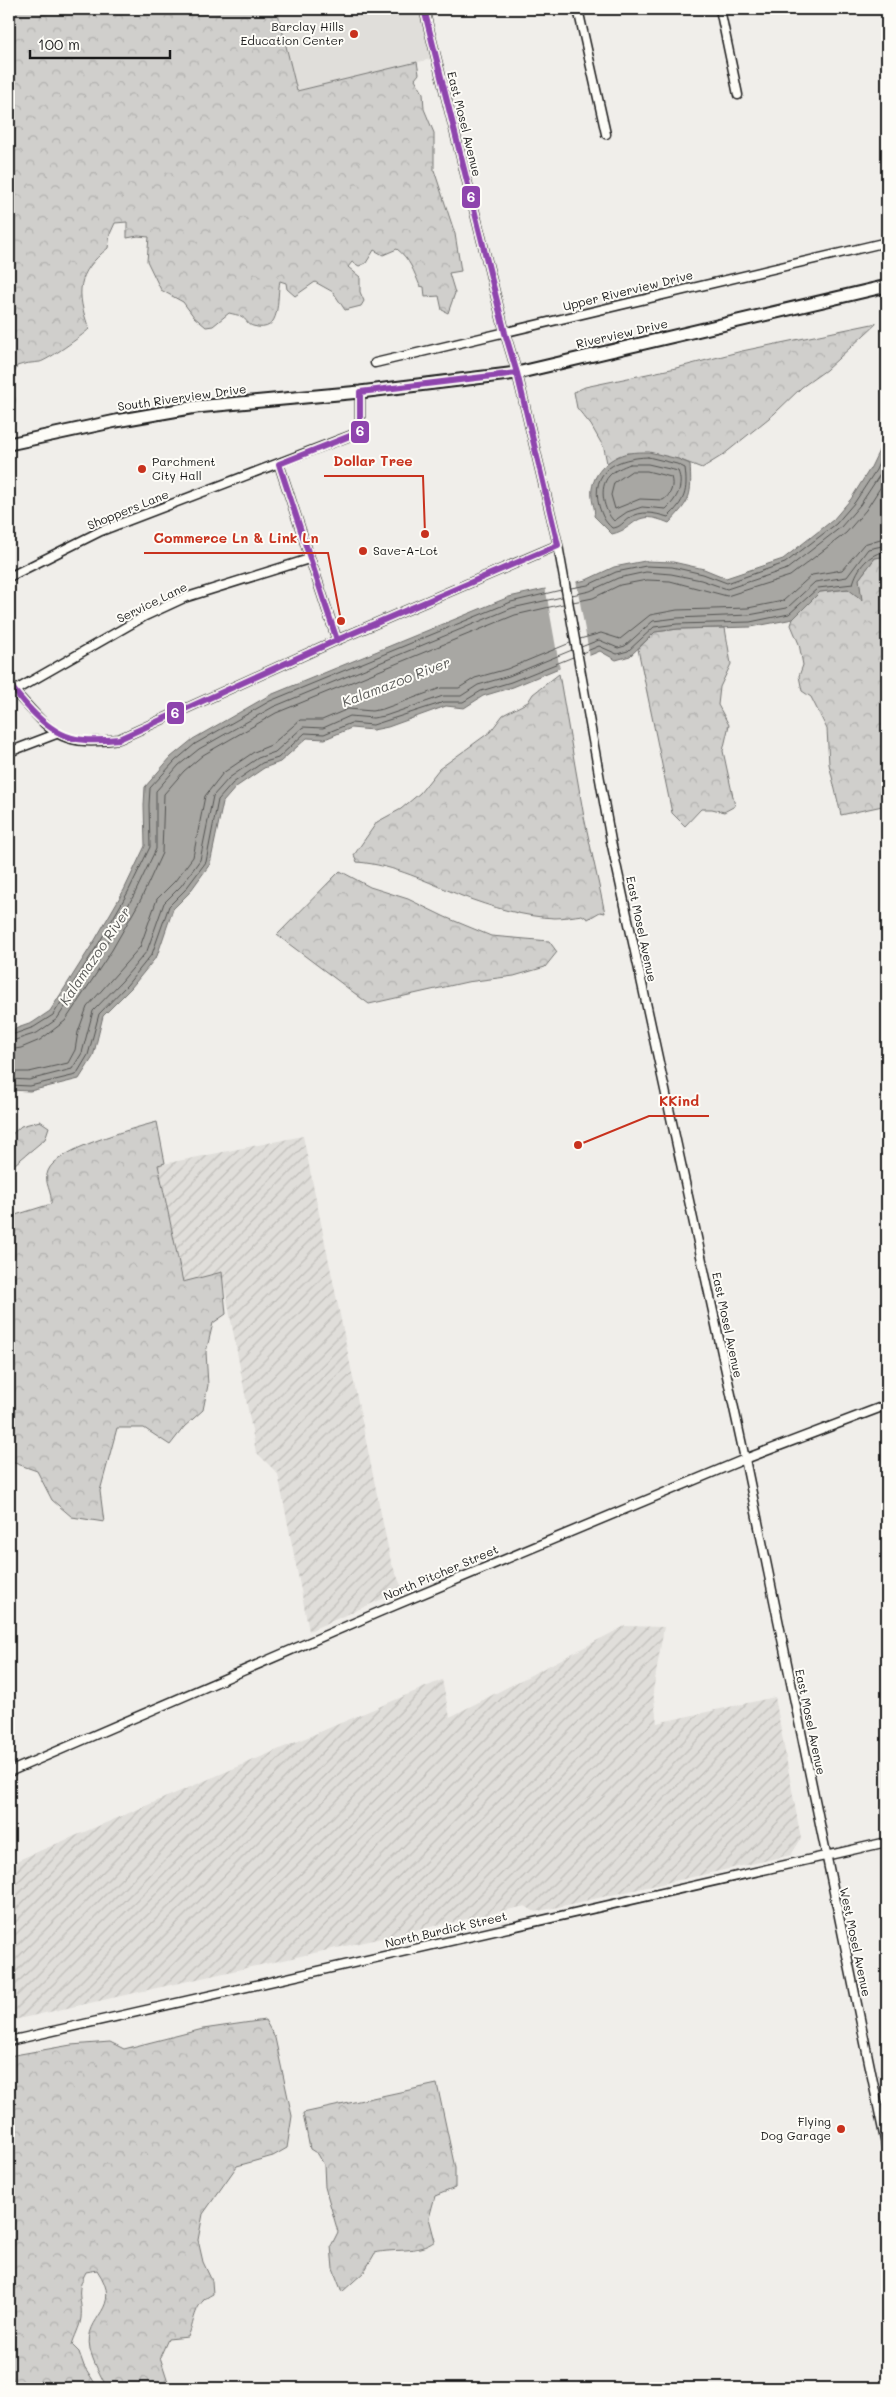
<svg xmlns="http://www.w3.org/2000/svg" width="896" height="2397" viewBox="0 0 896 2397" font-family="Mali,sans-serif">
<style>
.built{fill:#e0deda}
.industrial{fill:url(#industrial-furrows)}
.forest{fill:url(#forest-crowns);stroke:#767674}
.water{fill:#a8a7a3;stroke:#706f6d}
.pier{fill:#f0eeea}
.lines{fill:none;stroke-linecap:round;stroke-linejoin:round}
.shore{stroke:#545452;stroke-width:1}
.stream{stroke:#706f6d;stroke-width:2.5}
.street-casing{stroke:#1c1c1c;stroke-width:11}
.secondary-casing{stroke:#1c1c1c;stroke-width:15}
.street{stroke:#fdfcf7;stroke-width:8}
.secondary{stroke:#fdfcf7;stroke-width:11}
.bus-1-casing{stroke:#fdfcf7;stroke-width:10}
.bus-1{stroke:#8e44ad;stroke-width:6}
.poi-dot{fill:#c8321e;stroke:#fdfcf7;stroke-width:2}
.labels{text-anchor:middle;stroke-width:4;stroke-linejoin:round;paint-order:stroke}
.poi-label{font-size:12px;fill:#1c1c1c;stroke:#fdfcf7;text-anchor:end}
.street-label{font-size:12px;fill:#1c1c1c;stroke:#fdfcf7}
.water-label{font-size:14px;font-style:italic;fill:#5b5b59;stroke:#fdfcf7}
.leader{fill:none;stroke:#c8321e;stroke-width:2}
.callout-dot{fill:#c8321e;stroke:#fdfcf7;stroke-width:2}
.callout-label{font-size:14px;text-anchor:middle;font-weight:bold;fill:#c8321e;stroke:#fdfcf7;stroke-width:4;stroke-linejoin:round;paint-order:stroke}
.line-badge{stroke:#fdfcf7;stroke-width:2}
.badge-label{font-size:14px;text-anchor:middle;font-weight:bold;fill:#fff}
</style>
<defs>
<pattern id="industrial-furrows" width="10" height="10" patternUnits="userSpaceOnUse" patternTransform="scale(1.25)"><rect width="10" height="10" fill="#e0deda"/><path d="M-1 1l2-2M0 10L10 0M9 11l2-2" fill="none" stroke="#c0beba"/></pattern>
<pattern id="forest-crowns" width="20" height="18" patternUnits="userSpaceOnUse" patternTransform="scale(1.25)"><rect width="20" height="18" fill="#d0cfcc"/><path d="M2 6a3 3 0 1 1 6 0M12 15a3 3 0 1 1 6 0" fill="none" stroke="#b2b1af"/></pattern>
</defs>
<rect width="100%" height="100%" fill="#f0eeea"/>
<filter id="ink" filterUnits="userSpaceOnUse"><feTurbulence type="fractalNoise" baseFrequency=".02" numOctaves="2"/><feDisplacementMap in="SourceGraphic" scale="10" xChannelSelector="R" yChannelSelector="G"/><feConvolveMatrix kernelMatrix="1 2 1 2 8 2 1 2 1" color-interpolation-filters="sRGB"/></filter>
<g filter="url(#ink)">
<path class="built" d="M277 9H419L431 59 297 91Z"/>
<path class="industrial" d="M303 1136 391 1562 403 1590 309 1631 278 1474 256 1452 222 1273 183 1282 158 1165Z
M625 1626 664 1627 653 1691 657 1723 775 1697 801 1839 791 1855 535 1912 525 1906 9 2021V1864L442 1680 450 1717Z"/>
<path class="forest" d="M9 9H277L297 91 417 62 419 74 415 79 423 93 424 109 434 133V170L455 234 461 271 449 273 455 293 448 313 442 310 439 296 425 297 424 287 420 286C414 272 410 259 397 249L383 255 374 250 366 263 359 266 352 262 348 267 360 277V292L364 301 361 306 345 310 333 292 315 282 295 296 287 289 286 283 280 281C276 297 283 335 253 326 248 325 246 319 241 316 238 315 233 314 229 313L213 326 206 327 194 317 183 302 161 290 147 261 149 237 138 236 127 238V222L115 223 110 234 108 248C76 274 76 292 89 329 82 336 48 360 40 362 32 363 25 363 17 366L12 379 15 400 12 426 9 427Z
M877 323 826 370 802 387 774 414 723 455 702 468 678 459 627 453 607 463 604 448 591 425 577 408 574 392 585 387 676 368 742 351Z
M887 556V805L841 815 829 764 827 729 811 697 802 691 799 676 803 665 799 644 791 625 793 619 820 592 849 589 861 599 859 579 875 558Z
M725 628 731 664 720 687 718 705 729 725 723 751 735 806 724 812 712 809H701L685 826 672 813 638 649 655 632 678 629Z
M559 674 584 817 605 913 600 912 588 919 582 915C574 916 564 918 555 918 525 917 491 907 462 896 427 882 395 865 357 862L354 855 377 822 401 809 420 793 439 769 490 732 503 715 528 702 533 694Z
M340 871 370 887 408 899 445 917 491 936 549 941 557 952 545 967 514 976 467 982 369 1004 277 935Z
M40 1121 49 1127 45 1139 9 1169V1137L21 1126Z
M157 1122 165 1163 158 1165 183 1282 222 1272 226 1314 213 1323 206 1352 208 1385 203 1410 184 1427 170 1445 144 1428H117L100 1491 104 1522 72 1517 52 1500 37 1471 9 1461V1217L51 1204C53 1192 43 1183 48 1171 56 1149 134 1128 157 1122Z
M265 2020 275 2038 292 2116 287 2148 273 2156 237 2166 203 2214 198 2240 203 2262 212 2281 213 2294C193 2304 196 2318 188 2337L168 2339 160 2357 170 2388H107C101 2376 93 2362 90 2349 83 2314 125 2311 97 2270L86 2272C74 2294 83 2298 81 2318 80 2327 74 2337 72 2345L79 2352 84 2366 98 2388H14L9 2362V2056L71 2045 110 2042 124 2049 203 2029Z
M437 2084 455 2168V2188L435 2196 429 2218 435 2241C418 2254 394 2248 375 2253L364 2272 342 2292 333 2269 331 2246 338 2232 325 2187 324 2165 318 2154 310 2149 303 2113Z"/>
<path class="water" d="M887 434V556L875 558 859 579 862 600 848 589 820 592 793 619 751 627 678 629 655 632 630 656 616 660 600 651 513 687 483 696 464 708 446 706 388 727 373 730 351 728 325 739 307 738 280 762 264 768 236 787 223 802 210 864 189 893 173 909 157 956 131 988 103 1016 93 1057 79 1079 30 1091 9 1090V1031L32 1023 50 1011 95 940 124 890 145 846 144 805 145 787 171 757 193 739 268 696 509 597 586 580 614 567 645 561 673 562 704 569 726 578 783 559 833 520 851 499 871 467Z
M649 452 678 459 690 464C692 496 691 500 669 523 633 508 638 528 612 534L594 516C596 509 592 504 592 497 589 476 609 456 629 453 635 452 642 452 649 452Z"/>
<path class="pier" d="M576 580 590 658 560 670 545 586Z"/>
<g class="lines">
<path class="shore" d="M648 457 677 464 685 468C688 491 685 501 668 517 654 513 642 510 629 518 623 522 620 528 612 528 604 521 602 515 599 506 590 470 617 458 648 457Z
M630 464H648L678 471C684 486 677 499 666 509L642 507 627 512 614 521C604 511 598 488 609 476 614 470 623 467 630 464Z
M632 471H647L671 477C674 486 671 495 663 500L640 499 615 509 611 495 614 483Z
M571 588 588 585 616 572 646 566 672 567 703 574 727 583 785 563 836 524 855 502 876 470 887 444
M572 595 590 591 618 578 646 572 671 574 701 580 727 589 787 569 841 527 860 505 881 473 887 458
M573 602 593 598 620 585 647 580 670 581 727 596 790 576 846 533 866 510 887 477
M580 639 601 633 620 639 650 615 677 610 748 608 783 601 812 575 842 570 864 544 887 537
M581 647 599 640 618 648 625 646 653 621 677 618 749 615 787 608 815 582 847 577 868 549 887 545
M582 653 599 646 617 654 628 651 654 627 677 624 750 622 789 614 818 588 853 584C857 568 869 553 887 551
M9 1036 34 1027 53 1015 99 943 128 892 150 847 149 805 150 788 175 761 195 744 270 701 511 602 561 590
M9 1042 37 1033 57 1019 105 946 134 895 156 849V791L179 765 199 749 273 707 512 608 562 597
M9 1050 21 1048 40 1040 65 1021 112 950 141 899 162 853 164 794 184 771 203 755 276 713 515 615 563 604
M9 1072H29L68 1063 75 1050 78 1032 87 1007 140 947 157 899 175 881 193 857 205 796 223 773 254 752 271 745 300 720H322L348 709 372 711 383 709 441 688H459L475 678 507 669 570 643
M9 1079 29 1080 72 1069 82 1053 93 1011 122 981 147 951 164 903 181 886 200 860 213 796 229 778 258 758 275 752 303 727 323 728 350 716 373 718 385 716 443 696H461L478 685 509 676 572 650
M9 1085 30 1086 76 1075 88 1055 99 1014 127 985 152 954 169 906 185 890 206 862 218 800 233 783 262 763 278 758 305 733 324 734 351 723 373 725 444 702H463L481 691 511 682 573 657"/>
<path class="stream" d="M9 2379 10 2388"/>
<defs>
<path id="street" d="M424 9 505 333 517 373 558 545 611 841 745 1459 887 2150
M578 9 606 134
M720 9 738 95
M375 363 887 242
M279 464 337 640
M9 577 101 531 360 432V392
M9 683 14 691C53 733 58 747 119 739L337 640 558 545
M14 691 145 616 184 598 309 559
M9 752 56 734
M9 1772 379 1612 745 1459 887 1405
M9 2041 887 1842"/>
<path id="secondary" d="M9 444 116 421 196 407 360 392 517 373 887 286"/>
</defs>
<use href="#street" class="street-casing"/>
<use href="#secondary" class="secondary-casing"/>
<use href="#street" class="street"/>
<use href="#secondary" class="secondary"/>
<defs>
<path id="bus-1" d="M337 640 279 464 360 432V392L517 373
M9 683C15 693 23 701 31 710 60 741 79 743 119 739L337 640 558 545 517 373 505 333 424 9"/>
</defs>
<use href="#bus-1" class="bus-1-casing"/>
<use href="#bus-1" class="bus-1"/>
</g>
</g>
<g class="poi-dot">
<circle cx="354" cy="34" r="5"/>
<circle cx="142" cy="469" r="5"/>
<circle cx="363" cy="551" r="5"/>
<circle cx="841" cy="2129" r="5"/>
</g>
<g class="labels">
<g class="poi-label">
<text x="344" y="31">Barclay Hills<tspan x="344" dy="14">Education Center</tspan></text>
<text x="152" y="466" text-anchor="start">Parchment<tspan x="152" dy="14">City Hall</tspan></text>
<text x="373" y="555" text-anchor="start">Save-A-Lot</text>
<text x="831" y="2126">Flying<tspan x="831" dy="14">Dog Garage</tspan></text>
</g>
<g class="street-label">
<text transform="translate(464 124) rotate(76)" y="4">East Mosel Avenue</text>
<text transform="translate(628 291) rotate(-14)" y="4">Upper Riverview Drive</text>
<text transform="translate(622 334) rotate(-13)" y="4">Riverview Drive</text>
<text transform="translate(182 398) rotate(-8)" y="4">South Riverview Drive</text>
<text transform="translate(128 510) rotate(-22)" y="4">Shoppers Lane</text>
<text transform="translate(152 603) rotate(-26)" y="4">Service Lane</text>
<text transform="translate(641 929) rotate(78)" y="4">East Mosel Avenue</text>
<text transform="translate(727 1325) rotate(78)" y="4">East Mosel Avenue</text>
<text transform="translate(441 1573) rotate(-23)" y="4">North Pitcher Street</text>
<text transform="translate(810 1722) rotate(78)" y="4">East Mosel Avenue</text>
<text transform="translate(446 1930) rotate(-13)" y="4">North Burdick Street</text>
<text transform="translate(855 1942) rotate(78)" y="4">West Mosel Avenue</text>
</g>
<g class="water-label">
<text transform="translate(396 682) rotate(-21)" y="5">Kalamazoo River</text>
<text transform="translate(95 956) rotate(-56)" y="5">Kalamazoo River</text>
</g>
</g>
<path class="leader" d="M425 534L423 476H324M341 621L328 553H144M578 1145L649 1116H709"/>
<g class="callout-dot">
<circle cx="425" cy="534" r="5"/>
<circle cx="341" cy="621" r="5"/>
<circle cx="578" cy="1145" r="5"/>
</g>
<g class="callout-label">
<text x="373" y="466">Dollar Tree</text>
<text x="236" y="543">Commerce Ln &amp; Link Ln</text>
<text x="679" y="1106">KKind</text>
</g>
<g class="line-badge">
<rect x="461" y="185" width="20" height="24" rx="5" fill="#8e44ad"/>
<rect x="350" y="420" width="20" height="24" rx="5" fill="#8e44ad"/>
<rect x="166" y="701" width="19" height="24" rx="5" fill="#8e44ad"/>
</g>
<g class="badge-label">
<text x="471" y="202">6</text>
<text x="360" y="436">6</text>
<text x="175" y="718">6</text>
</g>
<rect width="896" height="2397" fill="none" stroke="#fdfcf7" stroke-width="30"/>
<rect x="15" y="15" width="866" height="2367" fill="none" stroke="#1c1c1c" stroke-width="2" filter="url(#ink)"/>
<path d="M30 50v8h140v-8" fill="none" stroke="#1c1c1c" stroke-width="2.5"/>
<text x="38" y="50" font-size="15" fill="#1c1c1c" stroke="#fdfcf7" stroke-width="4" paint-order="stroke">100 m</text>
</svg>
